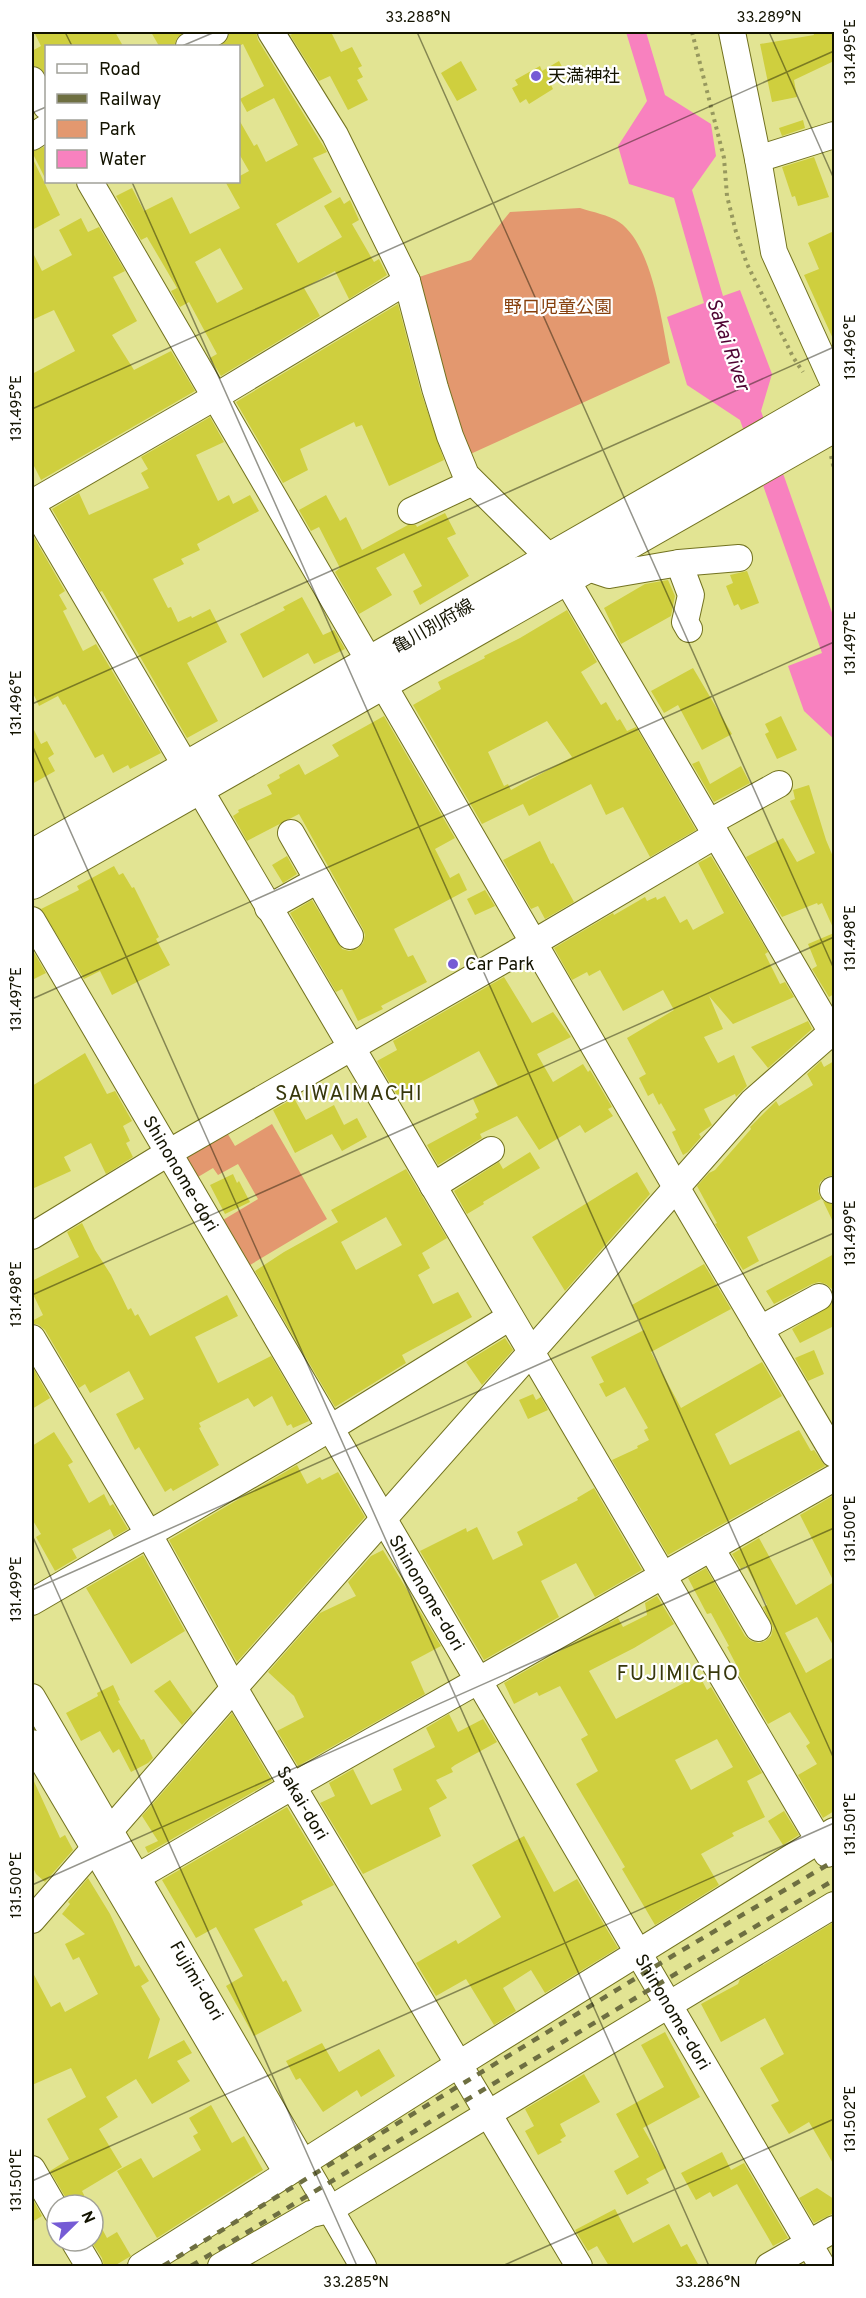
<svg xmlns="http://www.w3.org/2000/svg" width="866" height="2298" viewBox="0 0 866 2298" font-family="Overpass,'Noto Sans JP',sans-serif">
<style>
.green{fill:#e3986f}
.water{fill:#f881bf}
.building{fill:#cfcf3e;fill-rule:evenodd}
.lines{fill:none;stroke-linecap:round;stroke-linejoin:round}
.minor-casing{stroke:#72721f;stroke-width:28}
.major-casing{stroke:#72721f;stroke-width:34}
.path{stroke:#97985e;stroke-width:4;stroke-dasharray:3 4.5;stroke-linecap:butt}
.minor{stroke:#fff;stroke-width:26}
.major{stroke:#fff;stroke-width:32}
.rail{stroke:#6e6f41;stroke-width:4.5;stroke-dasharray:8 8;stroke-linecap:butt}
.ticks{fill:none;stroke:#131300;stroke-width:1.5;stroke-opacity:0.45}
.poi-dot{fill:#755bd5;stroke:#fff;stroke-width:2}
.labels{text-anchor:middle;stroke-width:4.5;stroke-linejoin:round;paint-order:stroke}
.poi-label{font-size:18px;fill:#131300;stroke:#fff;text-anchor:start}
.park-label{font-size:18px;fill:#863f0c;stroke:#fff}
.street-label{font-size:18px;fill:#131300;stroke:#fff}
.water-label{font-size:20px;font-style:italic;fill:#4f0433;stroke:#fff}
.quarter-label{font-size:21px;letter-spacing:1.5px;fill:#37370b;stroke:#fff}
.neatline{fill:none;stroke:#131300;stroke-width:2}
.ticks-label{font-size:15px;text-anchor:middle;fill:#131300}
</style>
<rect width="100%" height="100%" fill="#e2e493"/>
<path class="green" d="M580 208C592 212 609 215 619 222 653 245 662 325 670 363L466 456 416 278 471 260 510 212Z
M272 1124 327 1219 245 1268 218 1223 258 1199 238 1164 218 1175 213 1168 193 1180 180 1158 226 1131 235 1146Z"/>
<path class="water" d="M626 32H646L665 95 711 124 716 156 692 190 723 296 740 290 772 374 761 411 834 618V739L804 711 788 666 822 653 740 420 687 385 667 317 704 303 674 198 629 184 618 146 647 101Z"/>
<path class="building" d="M34 32H115L123 46H46V75L40 68 32 65V51L41 46Z
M151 32H184L177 38 174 46H159Z
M230 32H256L258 40 327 152 313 158 332 192 276 224 298 263 342 237 324 206 340 197 344 204 350 200 359 220 352 224 374 262 379 259 387 275 349 299 335 271 304 288 320 316 221 376 210 358 217 354 189 302 180 307 171 291 177 288 147 237 141 240 116 196 132 188 144 211 172 197 190 234 240 208 226 183 238 182V177L249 171 238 152V118L254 146 257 144 266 162 298 145 274 98 247 112 240 99 264 86 243 44 239 46H220L227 40ZM220 248 243 289 217 303 195 262Z
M297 32H331L341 52 352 47 362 66 358 68 363 77 357 80 368 100 348 110 330 76 319 81 290 35Z
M813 32H834V61L794 80 797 97 772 102 760 44 814 35Z
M461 61 477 90 457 101 441 73Z
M559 61 567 76 551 85 553 89 529 104 526 99 520 103 512 88 518 85 515 80 540 66 542 71Z
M803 120 805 128 782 136 779 128Z
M46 146V180L32 152Z
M32 157 60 215 32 230Z
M814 157 829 197 798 206 795 196 792 197 782 167Z
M81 218 88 232 99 227 125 271 113 277 137 321 112 335 134 370 171 351 195 391 41 480 32 462V374L75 351 54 310 32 320V251L42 271 72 255 59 230Z
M834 231V341L804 275 819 269 808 243Z
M398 304 421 392 444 460 389 486 362 425 356 427 354 422 300 449 308 470 283 483 236 402Z
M210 417 224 442 196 455 218 501 229 495 233 504 250 495 259 511 197 544 200 550 181 559 184 564 153 579 168 608 171 607 178 622 191 616 192 618 210 609 227 642 187 663 218 721 187 738 102 591 100 592 52 509 79 493 89 515 149 488 141 473 148 469 141 457Z
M326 495 340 521 346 517 362 550 408 525H416L417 527 445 513 456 534 447 538 469 576 420 605 413 591 422 586 404 553 376 568 392 595 359 614 335 572 340 568 319 527 311 531 299 510Z
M32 534 65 591 59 595 67 609 63 611 83 651 96 644 161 753 130 769 128 765 113 773 103 754 95 758 65 704 63 705 58 696 39 706 32 691Z
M747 571 759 603 741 610 738 604 734 606 726 586 733 583 730 575Z
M668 580 675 596 671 616 621 644 604 608 645 584Z
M302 597 323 635 334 630 345 649 314 664 308 653 263 678 240 634 285 610 283 607Z
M567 610 597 662 581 672 601 705 606 702 617 721 620 719 627 731 636 727 696 830 650 857 623 807 606 815 591 784 529 816 523 804 482 824 413 705 441 689 438 682 485 658 484 656 520 638ZM547 721 572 757 511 790 508 784 504 786 488 752Z
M693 668 732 734 702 750 678 705 664 713 651 691Z
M384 716 455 838 435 849 450 878 459 873 467 890 394 929 408 957 413 955 427 982 381 1006 383 1009 358 1021 342 989 336 992 290 913 312 900 342 949 349 951 357 949 363 943 365 935 363 929 299 814 247 841 233 816 239 812 238 810 272 794 267 785 280 778 279 775 299 764 305 775 339 756 332 745Z
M781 716 797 750 777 759 765 734 769 732 765 724Z
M32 726 41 744 47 741 54 754 48 758 55 771 32 784Z
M699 761 710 784 741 766 750 783 714 802 692 764Z
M809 785 826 840 834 859V930L822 903 818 905 817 903 782 917 746 857 783 838 797 862 815 853 790 801 795 799 793 790Z
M540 841 551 864 553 863 574 902 545 919 538 906 531 909 503 860Z
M287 856 297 874 283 883 272 865Z
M711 856 768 952 765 954 780 984 785 982 794 997 733 1024 709 996 723 1029 704 1037 718 1063 734 1055 747 1086 736 1097 735 1094 704 1109 712 1125 699 1134 701 1137 688 1152 683 1155 672 1132 676 1130 661 1103 659 1105 653 1093 648 1096 639 1078 646 1074 627 1038 674 1010 663 990 623 1011 600 970 589 976 587 972 572 980 554 948 613 913 614 915 645 897 647 901 656 897 657 900 665 896 680 923 687 919 693 930 724 913 698 863Z
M114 866 119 875 123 873 132 888 134 887 159 937 156 939 170 965 112 995 100 971 84 979 41 909 79 890 77 886Z
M485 890 495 906 475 915 467 899Z
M834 933V994L829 997 812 969 817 966 808 944Z
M32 949 46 973 32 980Z
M504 977 532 1023 553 1012 571 1037 537 1054 553 1082 583 1064 588 1072 590 1070 612 1107 608 1109 613 1116 585 1133 580 1125 539 1150 517 1116 480 1134 482 1138 438 1165 427 1145 477 1118 475 1114 479 1112 473 1099 498 1086 479 1051 397 1095 377 1061 397 1050 393 1041Z
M808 1021 812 1029 768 1068 751 1047Z
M85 1053 107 1094 115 1091 132 1121 123 1126 130 1141 126 1143 133 1157 106 1174 91 1143 64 1157 71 1171 32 1189V1086Z
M821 1061 824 1067 834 1061V1175L826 1177 820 1182 818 1191 821 1199 747 1237 759 1261 743 1270 715 1224 717 1223 697 1186 709 1173 715 1170 751 1129 750 1127 776 1101 779 1106 813 1085 807 1074Z
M294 1098 306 1120 334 1105 344 1125 357 1118 367 1137 342 1151 332 1134 295 1153 273 1110Z
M530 1152 540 1168 483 1202 484 1204 467 1214 454 1191 499 1162 503 1169Z
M406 1169 447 1238 422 1253 430 1268 418 1275 433 1304 458 1292 472 1317 402 1355 406 1363 335 1407 255 1271 284 1252 338 1222 331 1210ZM386 1217 402 1245 356 1270 341 1242Z
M637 1172 650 1194 565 1291 532 1237Z
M233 1174 237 1183 239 1181 250 1202 225 1214 210 1185Z
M823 1201 834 1205V1224Z
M82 1223 95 1250 111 1275 128 1310 131 1308 135 1316 138 1314 150 1336 227 1295 238 1316 195 1337 218 1383 271 1356 309 1421 293 1428 291 1424 287 1426 272 1396 254 1407 248 1398 199 1423 201 1427 199 1428 219 1465 173 1491 171 1488 165 1492 139 1447 135 1450 116 1414 144 1399 129 1371 90 1393 85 1384 79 1388 45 1330 39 1325 32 1323V1321L43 1315 32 1292V1281L79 1257 67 1232Z
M834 1254V1326L800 1343 792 1329 831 1305 834 1298 832 1289 826 1284 819 1282 812 1284 774 1304 766 1291Z
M704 1264 731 1309 651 1352 681 1408 762 1362 782 1396 715 1434 730 1465 799 1430 811 1451 814 1450 825 1466 668 1555 612 1460 638 1448 637 1446 649 1440 644 1430 648 1428 625 1387 606 1397 599 1384 604 1382 591 1357 644 1330 632 1305Z
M505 1338 513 1350 482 1385 466 1362Z
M814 1350 824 1374 808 1381 795 1358Z
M32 1366 50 1398 32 1409Z
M533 1394 536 1400 541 1397 548 1410 528 1419 519 1400Z
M54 1432 73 1462 68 1465 89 1503 104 1494 110 1506 113 1504 128 1529 114 1537 110 1529 72 1549 77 1558 55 1571 36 1537 41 1534 32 1519V1446Z
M297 1465 307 1484 320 1477 322 1480 338 1472 365 1517 237 1662 169 1540Z
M594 1488 642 1570 595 1597 576 1563 541 1581 559 1617 484 1660 420 1551 466 1528 467 1532 477 1527 493 1560 523 1545 517 1532 578 1500 577 1498Z
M834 1495V1647L817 1617 785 1633 806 1673 834 1657V1811L823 1818 798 1775 817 1764 806 1746 810 1743 790 1712 768 1724 738 1673 740 1672 727 1647 729 1646 711 1613 707 1614 688 1578 706 1568 745 1636 751 1641 759 1643 765 1641 771 1636 773 1628 763 1607 767 1605 746 1566 741 1569 732 1554 759 1538 796 1605 834 1582 800 1515Z
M383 1550 441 1646 411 1662 425 1694 298 1766 277 1731 304 1717 294 1696 268 1672 320 1613 356 1596 348 1582 371 1556Z
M143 1555 185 1631 131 1664 86 1588Z
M657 1596 674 1624 634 1648 589 1671 616 1719 699 1675 707 1690 711 1687 762 1773 747 1781 765 1817 732 1833 734 1836 701 1854 719 1885 655 1925 622 1869 625 1867 576 1784 598 1771 581 1739 588 1735 560 1686 539 1696 537 1692 514 1704 504 1683 618 1618 623 1627 647 1615 645 1603ZM717 1739 733 1767 691 1790 675 1760Z
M170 1680 193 1713 182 1725 154 1691Z
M113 1685 120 1700 118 1701 141 1740 144 1739 153 1758 148 1763 131 1772 119 1749 113 1753 100 1731 81 1741 66 1713 98 1696 97 1693Z
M232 1713 272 1781 148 1853 145 1847 158 1841 142 1816Z
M449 1714 458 1732 483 1719 497 1742 455 1765 451 1768 453 1772 436 1780 447 1798 429 1808 441 1836 363 1874 320 1803 335 1796 329 1783 353 1769 371 1805 402 1790 393 1769 435 1747 426 1728Z
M32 1777 60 1838 65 1835 73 1850 45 1882 36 1874 32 1865Z
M287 1807 334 1885 301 1901 303 1905 254 1929 283 1982 286 1980 302 2011 254 2036 226 1986 243 1976 216 1927 196 1938 162 1880Z
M784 1811 799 1835 783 1845 768 1821Z
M524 1836 554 1892 577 1879 618 1948 545 1993 531 1970 503 1988 516 2011 494 2025 466 1979 436 1996 416 1963 456 1940 458 1944 501 1917 472 1865Z
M88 1878 110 1914 135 1967 139 1965 149 1981 141 1986 160 2019 148 2059 184 2040 192 2053 177 2061 190 2081 152 2104 136 2079 106 2097 118 2117 99 2129 122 2167 82 2191 89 2205H70L50 2171 69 2159 47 2119 86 2097 71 2068 32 2085V1971L51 2007 60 2002 65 2012 98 1994 79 1957 73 1960 65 1944 85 1934 62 1914 70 1904 68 1902Z
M834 1922V2165L809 2122 789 2134 771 2105 779 2101 760 2068 784 2054 765 2018 721 2042 701 2004 738 1984 740 1979Z
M665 2032 700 2097 643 2128 666 2168 646 2179 649 2183 627 2195 614 2171 639 2157 616 2114 664 2087 641 2045Z
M322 2043 339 2072 379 2049 395 2076 361 2097 357 2090 323 2112 300 2078 296 2080 286 2061Z
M584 2074 600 2102 560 2124 566 2136 560 2140 562 2142 538 2155 525 2131 534 2126 525 2109Z
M211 2105 232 2143 244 2136 263 2170 157 2238 117 2171 141 2158 153 2178 201 2150 193 2136 198 2133 189 2118Z
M722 2152 731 2170 744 2163 788 2238 773 2246 737 2184 713 2197 710 2192 696 2200 681 2173Z
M817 2188 834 2199V2213L814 2223 799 2198Z
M32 2198 42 2216 32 2222Z
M615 2209 633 2243 669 2224 681 2247 687 2244 699 2266H609L597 2246 588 2251 575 2230Z
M93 2212 107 2238 117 2232 131 2256 114 2266H104L102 2258 93 2244Z"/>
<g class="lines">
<defs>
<g id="minor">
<path d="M271 32 335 135 407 281 435 388 450 436 466 475 550 558 566 579 834 1036"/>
<path d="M732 32 758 159 774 252 834 384"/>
<path d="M189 46 215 32"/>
<path d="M32 80 46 106"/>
<path d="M32 137 46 128"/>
<path d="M758 159 834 135"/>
<path d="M90 182 676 1187 834 1454"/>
<path d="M32 503 215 397 407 281"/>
<path d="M32 505 827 1854"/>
<path d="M411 511 471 483"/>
<path d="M679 563 691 595 685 622 689 629"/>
<path d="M588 568 609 575 679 563 739 558"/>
<path d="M710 822 779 784"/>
<path d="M291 833 350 936"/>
<path d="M268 908 318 880"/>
<path id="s1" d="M32 920 822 2266"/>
<path d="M433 1186 491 1150"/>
<path d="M833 1190H834"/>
<path d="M32 1236 168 1153 535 942 716 835"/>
<path d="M760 1329 819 1297"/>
<path id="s2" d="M32 1338 148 1533 234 1688 579 2266"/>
<path d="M711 1548 758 1628"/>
<path d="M32 1602 329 1429 510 1317"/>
<path id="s3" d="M32 1697 363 2266"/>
<path d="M32 1743 287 2173"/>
<path d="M137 1877 293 1786 834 1478"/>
<path d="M32 1920 234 1688 752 1102 834 1030"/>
<path d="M32 2169 57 2212"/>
<path d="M74 2241 89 2266"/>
<path d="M141 2266 459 2064 834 1831"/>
<path d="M221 2266 311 2214 329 2210 834 1905"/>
<path d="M769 2266 834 2229"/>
</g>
<path id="major" d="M32 856 834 396
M32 883 834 426"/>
</defs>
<use href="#minor" class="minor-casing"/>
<use href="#major" class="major-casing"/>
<path class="path" d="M692 32 724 158 727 196 736 232 747 264 793 357 803 372
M831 456 834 469"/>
<use href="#minor" class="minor"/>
<use href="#major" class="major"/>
<path class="rail" d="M163 2266 674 1955 834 1861
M191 2266 682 1970 834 1880"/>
</g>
<path class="ticks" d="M65 32 72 46M417 32 834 969M769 32 834 179M182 46 215 32M32 113 46 107M132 182 834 1759M32 409 834 51M32 704 834 347M32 745 709 2266M32 999 834 642M32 1295 834 937M32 1535 357 2266M32 1590 834 1233M32 1885 834 1528M32 2181 834 1823M502 2266 834 2119"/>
<g class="poi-dot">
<circle cx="536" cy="76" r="6"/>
<circle cx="453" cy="964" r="6"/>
</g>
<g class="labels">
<g class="poi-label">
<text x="548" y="82">天満神社</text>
<text x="465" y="970">Car Park</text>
</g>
<g class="park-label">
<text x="558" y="313">野口児童公園</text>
</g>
<g class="street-label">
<text transform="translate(433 626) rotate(-30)" y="6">亀川別府線</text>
<text dy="6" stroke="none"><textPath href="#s1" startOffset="294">Shinonome-dori</textPath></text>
<text dy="6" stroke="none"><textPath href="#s1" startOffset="780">Shinonome-dori</textPath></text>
<text dy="6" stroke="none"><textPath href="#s2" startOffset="538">Sakai-dori</textPath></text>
<text dy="6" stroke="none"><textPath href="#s3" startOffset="328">Fujimi-dori</textPath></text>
<text dy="6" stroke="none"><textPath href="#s1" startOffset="1266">Shinonome-dori</textPath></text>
</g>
<g class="water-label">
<text transform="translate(729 344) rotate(71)" y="7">Sakai River</text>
</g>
<g class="quarter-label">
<text x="349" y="1100">SAIWAIMACHI</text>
<text x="678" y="1680">FUJIMICHO</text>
</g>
</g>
<rect width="866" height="2298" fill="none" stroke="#ffffff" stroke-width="66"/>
<rect x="45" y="45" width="195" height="138" fill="#ffffff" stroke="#a1a199" stroke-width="1.5"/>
<rect x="57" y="64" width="30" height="9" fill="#ffffff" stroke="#a1a199" stroke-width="1.5"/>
<text x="99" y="75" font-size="18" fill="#131300">Road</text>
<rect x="57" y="94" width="30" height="9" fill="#6e6f41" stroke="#a1a199" stroke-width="1.5"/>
<text x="99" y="105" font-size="18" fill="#131300">Railway</text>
<rect x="57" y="120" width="30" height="18" fill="#e3986f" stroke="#a1a199" stroke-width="1.5"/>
<text x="99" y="135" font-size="18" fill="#131300">Park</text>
<rect x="57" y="150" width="30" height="18" fill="#f881bf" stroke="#a1a199" stroke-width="1.5"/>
<text x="99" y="165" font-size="18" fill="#131300">Water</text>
<g transform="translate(75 2223) rotate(66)"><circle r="28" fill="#ffffff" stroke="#a1a199" stroke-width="1.5"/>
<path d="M0-4.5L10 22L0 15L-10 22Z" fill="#755bd5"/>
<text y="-9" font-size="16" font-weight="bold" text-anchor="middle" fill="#131300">N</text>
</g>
<rect x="33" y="33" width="800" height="2232" class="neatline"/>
<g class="ticks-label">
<text x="418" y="22">33.288°N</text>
<text x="769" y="22">33.289°N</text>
<text transform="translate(850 52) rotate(-90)" y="5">131.495°E</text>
<text transform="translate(850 347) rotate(-90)" y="5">131.496°E</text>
<text transform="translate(16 408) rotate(-90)" y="5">131.495°E</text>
<text transform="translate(850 643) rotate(-90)" y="5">131.497°E</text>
<text transform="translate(16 703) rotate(-90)" y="5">131.496°E</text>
<text transform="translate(850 938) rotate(-90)" y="5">131.498°E</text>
<text transform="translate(16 999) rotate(-90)" y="5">131.497°E</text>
<text transform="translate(850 1233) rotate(-90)" y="5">131.499°E</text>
<text transform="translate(16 1294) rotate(-90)" y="5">131.498°E</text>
<text transform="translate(850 1529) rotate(-90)" y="5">131.500°E</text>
<text transform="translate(16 1589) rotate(-90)" y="5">131.499°E</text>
<text transform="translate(850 1824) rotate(-90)" y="5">131.501°E</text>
<text transform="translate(16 1885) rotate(-90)" y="5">131.500°E</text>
<text transform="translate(850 2119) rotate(-90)" y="5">131.502°E</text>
<text transform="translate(16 2180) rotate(-90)" y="5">131.501°E</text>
<text x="356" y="2287">33.285°N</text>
<text x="708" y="2287">33.286°N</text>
</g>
</svg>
